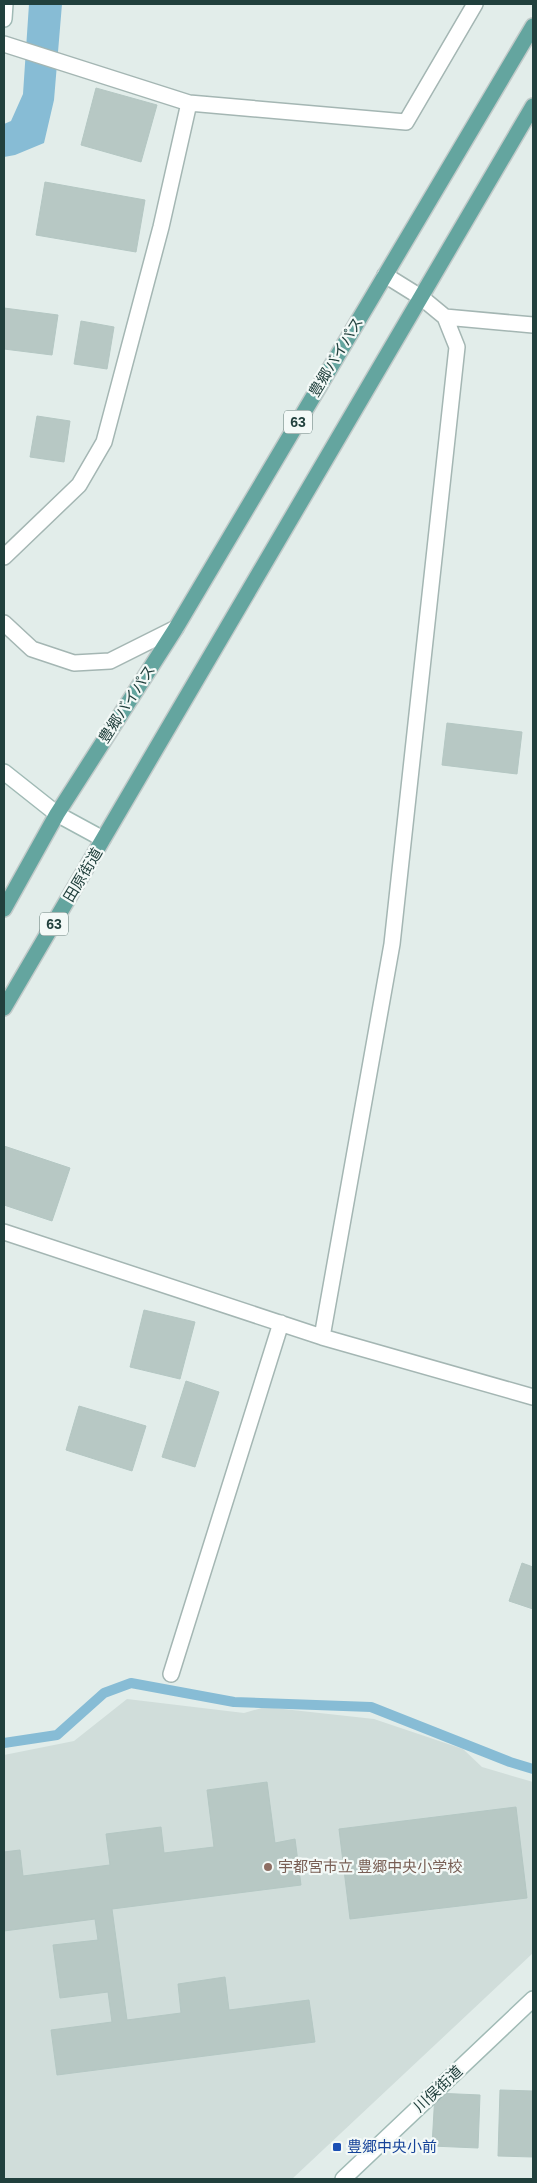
<svg xmlns="http://www.w3.org/2000/svg" width="537" height="2183" viewBox="0 0 537 2183" font-family="Arial,'Noto Sans JP',sans-serif">
<style>
.built{fill:#d0ddda}
.water{fill:#87bcd5}
.lines{fill:none;stroke-linecap:round;stroke-linejoin:round}
.stream{stroke:#87bcd5;stroke-width:10}
.building{fill:#b7c8c4;stroke:#b4c7c3}
.street-casing{stroke:#a4b6b3;stroke-width:18}
.secondary-casing{stroke:#a0bab5;stroke-width:18}
.primary-casing{stroke:#c1cac9;stroke-width:18}
.street{stroke:#fff;stroke-width:15}
.secondary{stroke:#fff;stroke-width:15}
.primary{stroke:#64a59f;stroke-width:15}
.education-dot{fill:#8d6e63;stroke:#f3f9f7;stroke-width:2}
.transit-dot{fill:#1a4fb4;stroke:#f3f9f7;stroke-width:2}
.labels{text-anchor:middle;stroke-width:4.5;stroke-linejoin:round;paint-order:stroke}
.shield{fill:#f3f9f7;stroke:#607875;stroke-width:1}
.shield-label{font-size:14px;font-weight:bold;fill:#21403d}
.street-label{font-size:15px;fill:#21403d;stroke:#f3f9f7}
.education-label{font-size:15px;fill:#785e54;stroke:#f3f9f7;text-anchor:start}
.transit-label{font-size:15px;fill:#164399;stroke:#f3f9f7;text-anchor:start}
</style>
<rect width="100%" height="100%" fill="#e2edea"/>
<path class="built" d="M127 1699 244 1713 265 1707 374 1719 463 1749 482 1767 533 1782V1953L292 2179H4V1755L74 1741Z"/>
<path class="water" d="M29 4H62L54 100 44 143 15 155 4 157V124L11 121 23 94Z"/>
<g class="lines">
<path class="stream" d="M4 1743 57 1735 104 1693 131 1683 234 1702 371 1707 510 1762 533 1769"/>
</g>
<path class="building" d="M96 88 157 105 141 162 81 145Z
M45 182 145 200 136 252 36 235Z
M4 308 58 315 52 355 4 349Z
M81 321 114 327 107 369 74 364Z
M37 416 70 421 64 462 30 457Z
M447 723 522 732 517 774 442 765Z
M4 1146 70 1168 52 1221 4 1205Z
M144 1310 195 1322 180 1379 130 1367Z
M186 1381 219 1392 195 1467 162 1457Z
M79 1406 146 1426 132 1471 66 1450Z
M522 1563 533 1567V1609L509 1601Z
M267 1782 275 1843 295 1839 301 1885 112 1909 127 2020 181 2013 178 1984 225 1977 229 2010 309 2000 315 2042 57 2075 51 2030 112 2022 108 1992 60 1998 53 1945 98 1940 95 1919 4 1931V1852L20 1850 23 1876 110 1865 106 1834 161 1827 164 1853 214 1847 207 1790Z
M516 1807 527 1898 350 1919 339 1829Z
M500 2090 533 2091V2157L498 2156Z
M435 2093 480 2095 478 2148 432 2146Z"/>
<g class="lines">
<defs>
<path id="street" d="M4 44 189 103 406 122 475 4
M445 317 533 325
M4 557 79 485 104 442 161 227 189 103
M4 623 32 649 74 663 110 661 176 628
M4 1232 322 1337 533 1397
M322 1337 392 944 457 347 445 317 422 298 385 275
M171 1674 281 1323"/>
<path id="secondary" d="M4 19 5 4
M4 772 57 814 103 839
M343 2179 533 1999"/>
<path id="primary" d="M4 909 57 814 176 628 533 26
M4 1008 533 106"/>
</defs>
<use href="#street" class="street-casing"/>
<use href="#secondary" class="secondary-casing"/>
<use href="#primary" class="primary-casing"/>
<use href="#street" class="street"/>
<use href="#secondary" class="secondary"/>
<use href="#primary" class="primary"/>
</g>
<circle class="education-dot" cx="268" cy="1867" r="5"/>
<rect class="transit-dot" x="332" y="2142" width="10" height="10" rx="2.5"/>
<g class="labels">
<g class="shield">
<rect x="284" y="410.5" width="28" height="23" rx="4"/>
<rect x="40" y="912.5" width="28" height="23" rx="4"/>
</g>
<g class="shield-label">
<text x="298" y="427">63</text>
<text x="54" y="929">63</text>
</g>
<g class="street-label">
<text transform="translate(336 357) rotate(-59)" y="5">豊郷バイパス</text>
<text transform="translate(127 704) rotate(-57)" y="5">豊郷バイパス</text>
<text transform="translate(83 875) rotate(-59)" y="5">田原街道</text>
<text transform="translate(438 2089) rotate(-43)" y="5">川俣街道</text>
</g>
<g class="education-label">
<text x="278" y="1872">宇都宮市立 豊郷中央小学校</text>
</g>
<g class="transit-label">
<text x="347" y="2152">豊郷中央小前</text>
</g>
</g>
<rect width="537" height="2183" fill="none" stroke="#21403d" stroke-width="10"/>
</svg>
